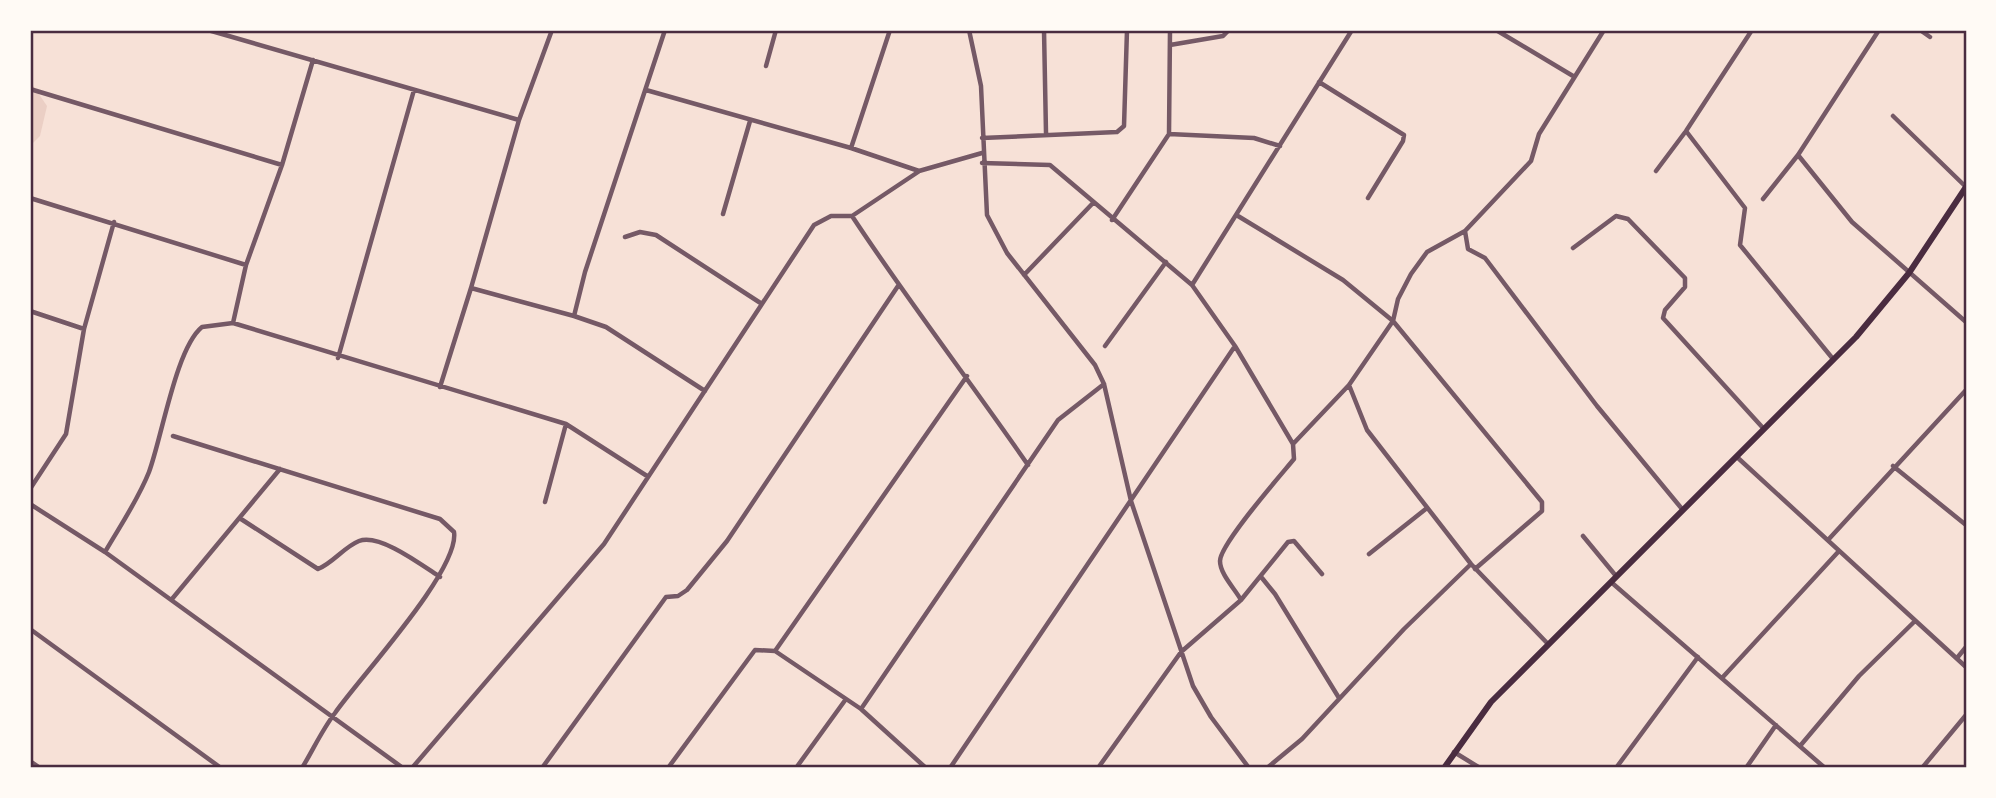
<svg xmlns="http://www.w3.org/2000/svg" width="1996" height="798" viewBox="0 0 1996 798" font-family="Figtree,sans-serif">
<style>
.green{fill:#ebcfc5}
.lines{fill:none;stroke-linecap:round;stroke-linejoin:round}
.minor{stroke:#755966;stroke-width:4.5}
.secondary{stroke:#4a2c40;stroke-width:6}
.neatline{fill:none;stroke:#4a2c40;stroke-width:2.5}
</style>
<rect width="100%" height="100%" fill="#f7e1d7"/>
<path class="green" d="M30 81 47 106 40 136 32 144Z"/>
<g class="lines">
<path class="minor" d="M208 30 519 120 552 30
M969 30 981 86 987 215 1007 253 1095 365 1104 384 1131 501 1193 686 1211 717 1249 768
M1044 30 1046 133
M1496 30 1573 76
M1920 30 1930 37
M1170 45 1223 36 1229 30
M766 66 776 30
M1319 82 1404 135 1403 141 1368 198
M30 89 282 165 246 265 233 323
M646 90 851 148 919 171 982 153
M1893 116 1966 187
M519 120 471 288 574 316 585 272 665 30
M1686 131 1745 208 1740 245 1833 359
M1169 134 1170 30
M982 138 1117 132 1124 126 1127 30
M851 148 890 30
M1798 155 1852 222 1966 322
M982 163 1050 165 1192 285 1235 346 1293 444
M282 165 313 60
M1656 171 1686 131 1752 30
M30 198 246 265
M1763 199 1798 155 1879 30
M723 214 750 121
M852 216C908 301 970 381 1028 465
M852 216 918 172
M1238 216 1343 280 1393 321 1542 502V511L1475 569
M1112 220 1169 134 1254 138 1280 146
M1465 231 1468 249 1485 258 1597 406 1682 509
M625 237 640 232 656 235 762 304
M1573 248 1616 216 1628 219 1685 278V287L1665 310 1663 318 1763 428
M1024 275 1093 203
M1192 285 1352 30
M30 311 84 329
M574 316 606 327 705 391
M1105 346 1166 262
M338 358 414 90
M1349 385 1367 430 1471 564 1548 644
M440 387 471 288
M173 436 440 519 454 532C460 570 360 677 335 713 322 730 313 750 302 768
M1738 458 1966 667
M1893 466 1966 525
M30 489 66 434 84 329 114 222
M545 502 566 424
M30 504 105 552 403 768
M241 519 318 569C333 563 344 547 359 541 380 533 423 566 440 577
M1583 536 1616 576
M1828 540 1966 390
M105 552C120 526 138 500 149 472 162 437 176 348 202 327L233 323 566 424 647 476
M1369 554 1427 508
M1262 578 1275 594 1339 698
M1611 582 1825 768
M172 599 280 469
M1241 600 1288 542 1294 541 1322 574
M30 629 221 768
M775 651 967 376
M1957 658 1966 647
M1722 678 1839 551
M861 709 1058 420 1104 384
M1800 746 1859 676 1915 621
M1454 752 1480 768
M30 761 40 768
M412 768 604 544 814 225 831 216H852
M542 768 666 597 678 596 687 590 727 541 898 286
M668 768 755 650 775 651 861 709 926 768
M796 768 846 699
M950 768 1235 346
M1098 768 1181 652 1241 600C1235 589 1220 574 1220 561 1220 544 1280 476 1294 459L1293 444 1349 385 1393 321 1398 299 1411 274 1427 252 1465 231 1531 161 1539 134 1604 30
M1267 768 1302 739 1404 629 1471 564
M1616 768 1698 657
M1746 768 1776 725
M1922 768 1966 715"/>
<path class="secondary" d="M1444 768 1491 702 1856 337 1909 273 1966 187"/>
</g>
<rect width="1996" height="798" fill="none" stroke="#fffaf5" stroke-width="63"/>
<rect x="32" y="32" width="1933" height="734" class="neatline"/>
</svg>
